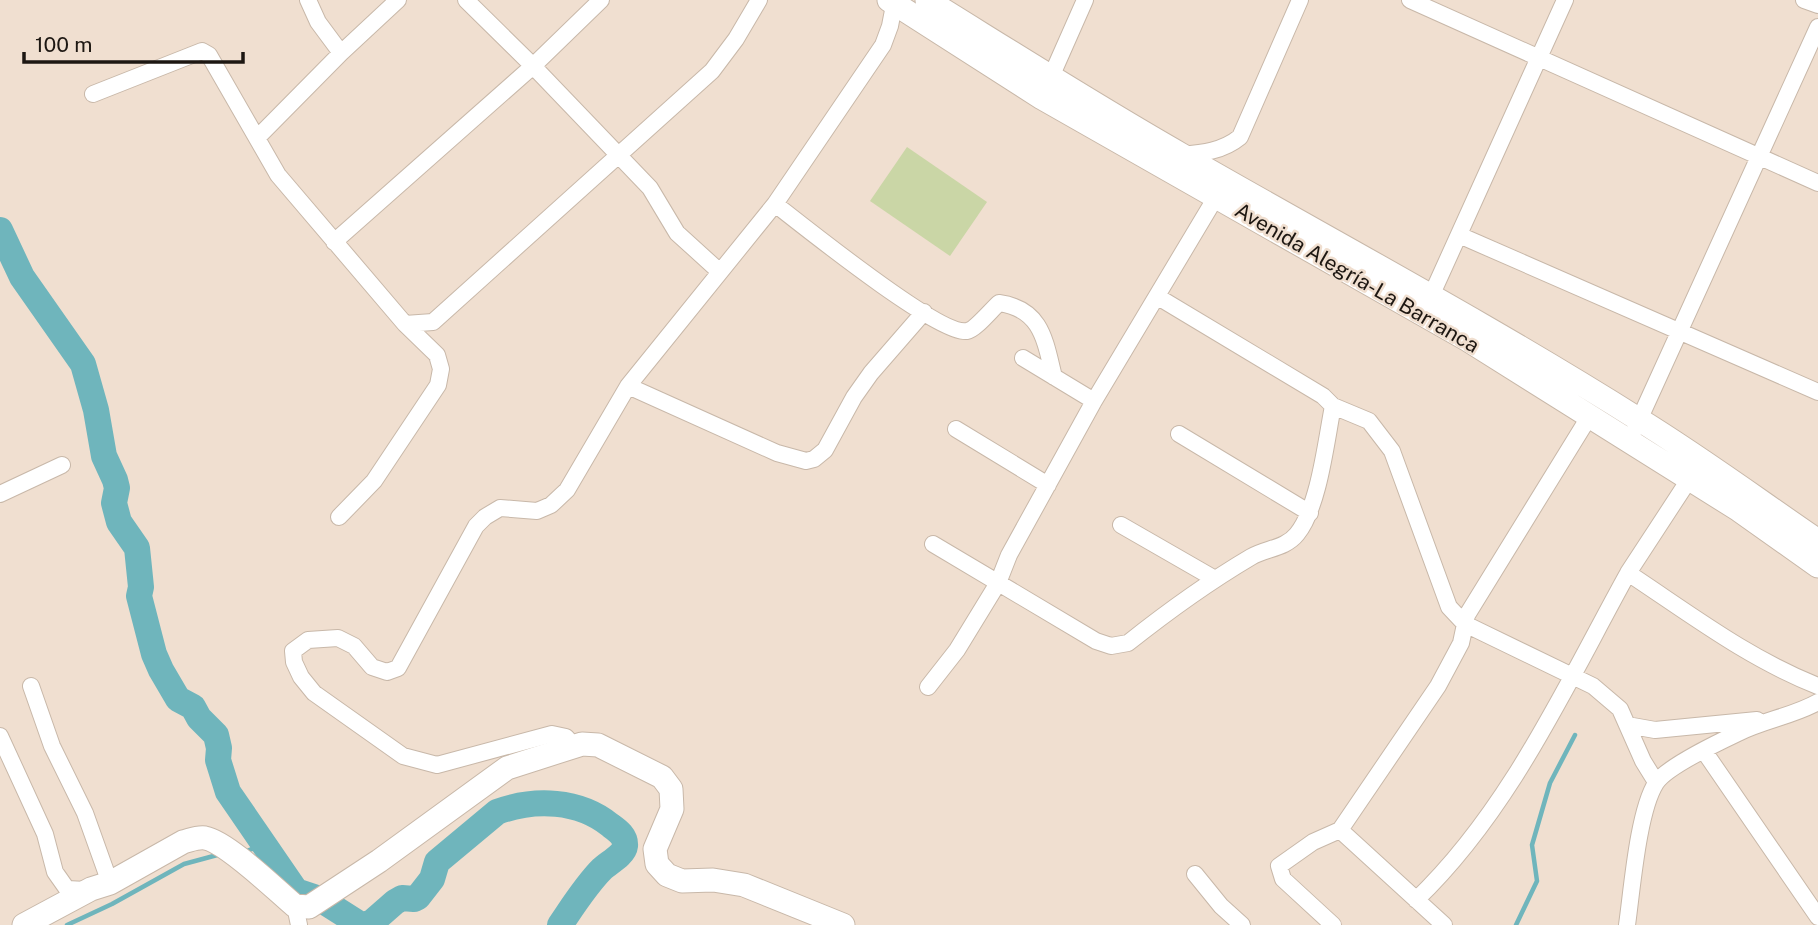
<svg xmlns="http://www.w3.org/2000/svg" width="1818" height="925" viewBox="0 0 1818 925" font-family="'Public Sans',sans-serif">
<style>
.green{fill:#cad6a6}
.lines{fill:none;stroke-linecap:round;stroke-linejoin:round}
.stream{stroke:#6fb5bc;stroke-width:4.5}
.river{stroke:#6fb5bc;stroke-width:26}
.street-casing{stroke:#c8b8a9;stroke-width:18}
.secondary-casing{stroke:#c8b8a9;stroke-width:25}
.street{stroke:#fff;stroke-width:16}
.secondary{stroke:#fff;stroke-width:23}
.labels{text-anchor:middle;stroke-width:5;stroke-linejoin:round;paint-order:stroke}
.street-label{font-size:21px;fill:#1d1712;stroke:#f0dfd0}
</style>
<rect width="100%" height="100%" fill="#f0dfd0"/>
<path class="green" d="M907 147 987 202 950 256 870 201Z"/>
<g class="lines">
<path class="stream" d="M247 851 264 844
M67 925 112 904 184 864 221 854
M1516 925 1537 881 1532 845 1550 783 1575 735"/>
<path class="river" d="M0 230 22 277 83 364 96 410 104 456 115 480 117 488 114 503 119 522 137 548 141 587 139 596 154 654 161 670 178 699 193 707 199 718 216 735 219 748 218 760 228 792 296 891 320 899 361 925 371 923 395 902 402 898 414 899 418 897 432 879 437 862 497 812C535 798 579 800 610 825 617 830 626 836 625 846 624 855 608 863 602 869 586 885 573 906 560 925"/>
<defs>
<path id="street" d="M308 0 318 22 341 53
M466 0 533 66 650 188 677 233 720 272
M1410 0 1818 183
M1804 0 1818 5
M1047 86 1085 0
M93 94 202 51 209 55 278 175 405 324 437 355 441 369 438 385 374 481 339 517
M257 138 341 53 398 0
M1181 155C1203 153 1223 151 1240 137L1300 0
M775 204C802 225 940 336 967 331 975 330 992 309 999 303 1042 309 1045 341 1054 377
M1459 235 1818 392
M334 242 533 66 601 0
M1427 305 1565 0
M405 324 433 322 712 71 736 39 759 0
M1023 358 1094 401
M628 386 777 453 806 461 814 459 825 450 854 397 871 373 924 312
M1333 406 1369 421 1392 451 1449 607 1465 624 1593 686 1620 709 1643 761 1656 782
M956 429 1048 485
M1635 429 1818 27
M1179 434 1310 513
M0 494 62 465
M1121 525 1215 579
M933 544 1096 641 1111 646 1128 643C1167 612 1207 583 1251 557 1266 548 1285 549 1297 534 1319 507 1326 441 1333 406L1323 396 1158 297
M1628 573 1694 472
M31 686 52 746 85 813 110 883
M928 687 957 650 998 583 1009 555 1094 401 1216 197
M1627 725 1655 730 1757 720
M0 736 45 834 55 872 67 889 86 890
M574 746 566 737 552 734 437 765 403 756 314 693 301 677 294 662 293 651 308 640 338 638 354 646 372 667 387 672 398 668 476 526 485 517 500 508 537 511 551 505 567 490 628 386 775 204 883 45 890 26 895 0
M1704 751 1818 917
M1340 830 1444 925
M1195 874 1221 906 1242 925
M1416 900C1510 810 1566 685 1628 573 1690 614 1749 659 1818 686
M295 906 299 925
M1333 925 1283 879 1279 866 1313 842 1340 830 1438 686 1461 643 1467 615 1589 417
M1627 925C1632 890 1638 811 1656 783 1666 767 1719 742 1738 733 1764 720 1793 716 1818 702"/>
<path id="secondary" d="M889 0 1042 98 1468 340 1739 510 1818 566
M927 0C1011 52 1094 105 1180 154 1333 242 1489 325 1638 419 1700 457 1758 500 1818 541
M24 925 91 889 110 883 183 842C191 840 197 837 205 838 227 842 276 890 295 906L309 907 379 861 507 768 582 744 598 745 662 777 671 789 672 809 655 849 657 864 667 875 682 881 713 880 744 885 843 925"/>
</defs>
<use href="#street" class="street-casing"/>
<use href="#secondary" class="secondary-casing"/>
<use href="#street" class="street"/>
<use href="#secondary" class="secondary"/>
</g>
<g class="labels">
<g class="street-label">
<text transform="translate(1357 278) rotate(30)" y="7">Avenida Alegría-La Barranca</text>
</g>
</g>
<path d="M24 52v10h219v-10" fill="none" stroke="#1d1712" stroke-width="3.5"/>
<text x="35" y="52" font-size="21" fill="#1d1712" stroke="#f0dfd0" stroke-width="5" paint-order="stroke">100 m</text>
</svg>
